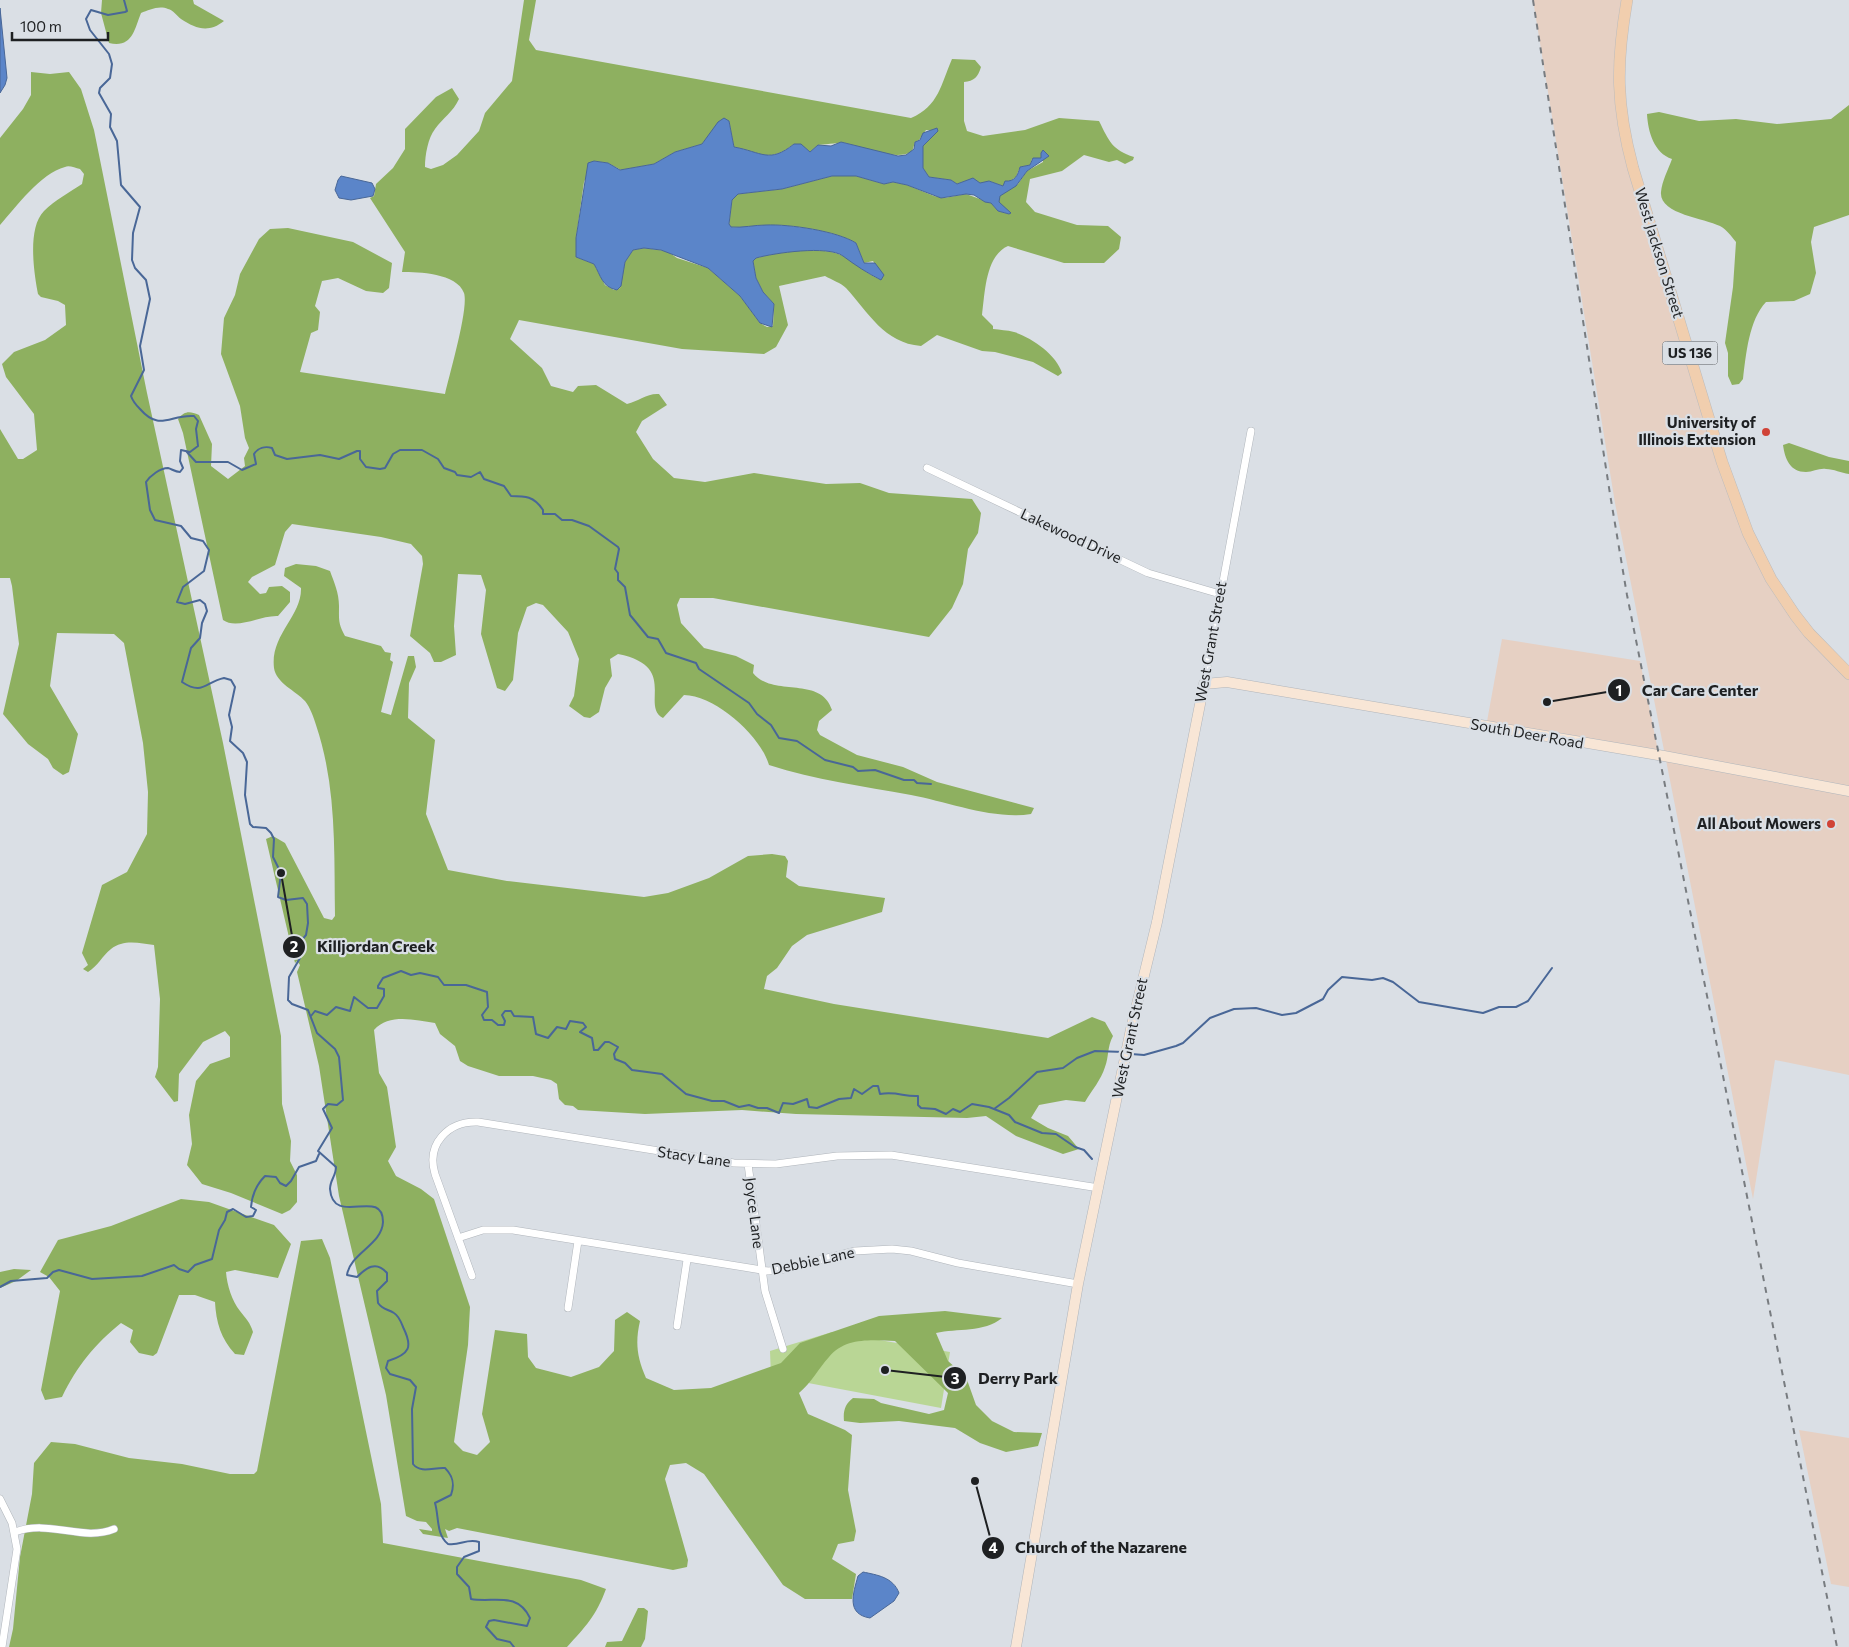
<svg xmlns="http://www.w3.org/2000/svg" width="1849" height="1647" viewBox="0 0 1849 1647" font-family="Commissioner,sans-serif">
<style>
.commercial{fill:#e6d0c3}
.green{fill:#b9d695}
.forest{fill:#8eb060;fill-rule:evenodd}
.water{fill:#5b85c9;stroke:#496797}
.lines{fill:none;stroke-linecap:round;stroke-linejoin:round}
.stream{stroke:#496797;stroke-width:2}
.minor-casing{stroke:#b0b5bb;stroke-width:8}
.secondary-casing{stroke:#b0b5bb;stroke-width:11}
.primary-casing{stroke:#bcbcbd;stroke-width:12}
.minor{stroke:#fff;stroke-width:7}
.secondary{stroke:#f8e6d6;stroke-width:10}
.primary{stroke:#f1ceae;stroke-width:11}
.rail{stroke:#787c80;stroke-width:2;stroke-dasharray:6 6;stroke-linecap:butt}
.poi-dot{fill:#d04337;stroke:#dadfe5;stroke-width:2}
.labels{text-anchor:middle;stroke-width:4.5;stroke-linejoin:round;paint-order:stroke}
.shield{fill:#dadfe5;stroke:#56595c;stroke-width:1}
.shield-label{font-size:14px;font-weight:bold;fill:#1e2022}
.street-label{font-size:15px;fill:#1e2022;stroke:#dadfe5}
.poi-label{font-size:15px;font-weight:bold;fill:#1e2022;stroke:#dadfe5;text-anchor:end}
.leader{fill:none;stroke:#1e2022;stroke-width:2}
.callout-dot{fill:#1e2022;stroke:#dadfe5;stroke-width:2}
.mark-label{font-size:15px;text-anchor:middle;font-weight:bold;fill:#fff}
.callout-label{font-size:16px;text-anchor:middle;font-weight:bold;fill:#1e2022;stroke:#dadfe5;stroke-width:4.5;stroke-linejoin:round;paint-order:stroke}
</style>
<rect width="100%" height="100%" fill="#dadfe5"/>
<path class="commercial" d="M1533 0H1627L1620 107 1723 464 1771 579 1849 674V1075L1775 1060 1753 1199 1615 503Z
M1502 639 1640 661 1659 756 1486 727Z
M1799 1430 1849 1438V1587L1831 1584Z"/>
<path class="green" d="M832 1332 950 1352 941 1408 771 1376 770 1351Z"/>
<path class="forest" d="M102 0H193L194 4 224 21C209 33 196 29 181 19 177 16 173 10 168 9 159 5 149 10 141 13 134 31 132 48 109 43L101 13Z
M524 0H536L529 40 536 50 911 118C939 106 941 84 952 59L975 60 981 67C978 77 974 81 964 82V121L967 131 983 136 1025 130 1059 118 1099 121C1109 141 1112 150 1134 157L1133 160 1125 164 1117 160 1109 162 1084 155 1062 171 1030 179 1026 202 1035 212 1077 225 1108 226 1121 237 1119 249 1104 263H1064L1008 246C985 256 985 294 982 315L993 326V329C1000 330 1007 330 1014 332 1031 337 1057 355 1062 373L1058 376 1033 362 995 352 982 351 937 335 921 346C884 343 868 312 846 288 841 283 832 280 825 276L779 286 788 325 776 347 764 354 682 349 519 320 510 339 542 368 551 386 573 392 578 386 596 385 627 404C639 401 647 393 659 394L667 405 642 421 636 432 653 459 674 478 705 482 754 473 826 484 860 483 889 493 972 499 981 513 978 533 968 549 963 584 952 608 929 637 713 598H680L677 605 681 623 704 648 736 656 754 665 753 673C773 698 821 675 832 710L819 721 817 730 820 735 857 755 903 767 937 782 1034 808 1031 814C994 820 948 802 911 795 863 786 815 780 769 765 760 735 716 696 684 695L663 718C640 706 679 666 618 654L610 659 612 676 605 688 599 712 590 718 584 717 569 706 574 696 579 659 568 632 543 605 536 603 527 607 518 633 513 680 505 691 497 688 481 634 486 590 481 575 458 574 454 626 456 655 441 662H434L430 653 410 636 423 564 422 556 411 544 381 537 292 524 285 532 275 565 252 577 248 582 260 594 266 593 269 587 282 586 290 592V602L278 616C261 615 237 630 223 620L183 433 178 419C185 411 189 411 199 415L212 444 211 466 228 479 245 466 244 458 249 448 245 438 240 406 221 354 224 318 235 295 240 274 259 239 270 229 288 228 353 242 392 263 389 288 383 293 366 291 338 278 322 281 315 306 320 312 318 330 311 333 300 372 445 394C449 376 469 308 464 293 457 273 418 272 402 272L405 252 370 198 374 196 376 184 393 168 405 149V129L436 97 452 88 459 99C453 112 443 118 435 129 428 138 425 155 425 167L431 169 443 165 457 155 479 131 485 113 512 81ZM721 120 729 121 734 147C762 153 769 163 794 144L802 146 810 152 818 145C823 145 843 142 845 143 864 147 893 161 912 152L915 142 919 140 926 130 938 131 923 146V168L929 177 951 180 957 184 970 180 984 184 989 181 1003 186 1016 177 1020 167 1030 165 1032 159 1041 158 1042 156 1043 162 1027 171 1018 184 999 196V202L1009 214 998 211 991 203 966 194 944 198 934 196 907 185 893 182 884 184 856 176H832L782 189 738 194 732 199 729 225 731 227C743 229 754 225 766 225 789 224 836 231 856 243L864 263 873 261 880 272 879 279C865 273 855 262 843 256 821 245 780 252 756 258L753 261 756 278 763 292 774 304 773 326 767 327 760 323 740 296 708 268 677 258 667 251 644 248 633 250 625 262 620 288 614 290 605 285 594 264 576 257V238L584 182 594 161 608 163 621 170 654 164 675 152 702 144Z
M31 72 50 74 69 72 81 89 94 130 147 393 223 743 281 1036 282 1104 291 1141 290 1161 297 1175V1202L290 1210 282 1214 231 1193 202 1184 187 1165 192 1144 189 1115 196 1081 210 1064 230 1057V1037L225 1031 203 1042 179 1074 178 1101 174 1102 155 1077 158 1067 160 999 154 945C140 943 123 939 111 949 102 956 98 966 88 972L83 969 88 965 82 953 102 885 127 872 147 834 148 792 143 743 124 643 114 634 57 633 50 686 78 734 69 772 63 775 53 768 48 759 28 744 3 714 19 644 12 586 10 578H0V429L18 459H23L37 450 34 414 6 377 2 364 14 352 45 340 66 325 65 305 58 301 41 297 38 294C34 273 27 228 44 211 55 200 70 192 82 184L84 174 80 169C75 168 69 165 65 167 41 173 16 207 0 225V138L23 109 31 95Z
M1849 105V215L1814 227 1811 242 1816 273 1810 294 1794 301 1766 302C1749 320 1746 354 1743 379L1739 384 1732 385 1728 376V353L1725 343 1733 287 1736 242C1731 236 1727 230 1720 226 1704 218 1659 214 1661 192 1662 181 1668 170 1672 159 1654 153 1648 132 1647 114L1659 112 1699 121 1736 119 1777 124 1831 119Z
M1789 443 1829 457 1849 461V474C1841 473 1834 469 1826 469 1819 468 1813 472 1806 472 1790 472 1785 459 1783 445Z
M296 564 316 566 330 571C334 582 339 593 339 606 339 620 338 623 345 636L381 646 385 652 391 653 390 660 393 662 381 712 391 715 408 656H414L416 667 409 683 408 718 435 740 426 814 448 870 507 881 644 897 668 893 709 878 748 856 772 854 785 856 788 861 786 877 799 886 885 898 882 912 807 935 792 946 777 968 767 976 764 989 834 1004 1048 1038 1092 1017 1105 1022 1113 1036C1107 1047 1109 1057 1105 1067 1101 1080 1092 1090 1085 1102L1066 1100 1039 1105 1031 1118 1048 1128 1068 1136 1079 1149 1063 1154 1016 1136 986 1116 967 1118 796 1114 742 1110 645 1114 578 1110 573 1106 565 1105 559 1099 557 1084 551 1080 533 1076H499L468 1066 460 1061 455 1046 440 1034 435 1023C415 1020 389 1013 374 1030L379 1073 387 1087 396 1147 388 1161 396 1176 421 1189 434 1199 470 1307 468 1345 454 1442 463 1451 477 1455 490 1442 482 1414 495 1330 527 1334 528 1357 536 1368 571 1377 599 1367 614 1351 615 1320 627 1312 640 1321C635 1343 637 1357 646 1378L674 1390 711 1388 781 1363 800 1343 879 1316 945 1311 1002 1318C984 1333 957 1328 936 1333L948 1361 966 1377 976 1405 992 1421 1014 1432 1042 1433 1038 1446 1006 1452 980 1443 955 1428 899 1421 860 1423 844 1421C843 1411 845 1404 853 1398L874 1399 881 1403 929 1414 944 1410 948 1393 895 1341C872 1340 845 1337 829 1357 818 1369 812 1382 799 1393L808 1414 845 1430 852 1435 848 1490 856 1531 854 1541 838 1544 832 1559 856 1574 852 1599H805L783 1585 704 1474 686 1463 670 1465 665 1479 688 1560 687 1567 673 1570 457 1528 449 1531 445 1529 448 1538 423 1534 419 1529 432 1531V1529L426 1522 417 1521 406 1516 386 1395 339 1196 319 1066 297 972 300 965 297 961 295 963 266 839 273 836 285 843 324 918 332 920 335 916C334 852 337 787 316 725 314 718 310 707 305 701 296 691 276 683 274 668 270 635 302 616 301 588L284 576 285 568Z
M181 1199 209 1202 274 1225 291 1244 278 1278 235 1270 226 1272C227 1285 232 1301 240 1311 246 1319 250 1322 253 1332L244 1355 235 1354C221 1339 216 1322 215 1302L195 1295H179L157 1353 153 1356 139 1353 130 1342 133 1330 121 1323C95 1344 77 1366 62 1397L45 1400 41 1390 60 1291 49 1277 40 1272 58 1240 111 1226Z
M322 1239 330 1258 381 1504 383 1543 581 1580 606 1589C596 1616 586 1626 567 1647H9L13 1629 20 1557 32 1494 34 1463 51 1442 75 1444 129 1458 182 1464 230 1474H254L257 1471 301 1241Z
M14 1269 31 1270 16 1281 0 1288V1272Z
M638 1608H644L648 1611 645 1639 641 1647H605L607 1642 622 1641Z"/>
<path class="water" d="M0 8 7 78 5 85 0 93Z
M724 118 729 121 734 147C762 152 769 164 794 144H801L810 152 818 145 831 146 841 142 898 156 906 155 914 149 915 142 920 140 923 133 937 128 938 131 923 146V168L929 177 951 180 957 184 973 178 980 183 989 181 1003 186 1005 181C1015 182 1018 175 1020 167L1030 165 1033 158H1041V153L1043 150 1049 156 1027 171 1016 186 1000 196 999 202 1011 213 1009 214 998 211 991 203 985 202 974 195 966 194 941 198 907 185 893 182 884 184 856 176H832L782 189 738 194 732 200 729 224 731 227C743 228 754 225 766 225 789 224 837 231 856 243L864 263H875L884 275 881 280C867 273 855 265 843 256 828 245 774 253 756 258L753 261 756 278 763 292 774 304 772 327 760 323 740 296 708 268 661 250 644 248 633 250 625 262 621 286 617 290C602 287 601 276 594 264L576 257V238L588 163 594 161 608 163 620 170 654 164 675 152 702 144 718 122Z
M341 176 372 183 375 189 373 196 351 200 339 198 335 190 338 180Z
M863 1572C877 1575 893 1577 899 1593L894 1601 870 1618C846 1614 853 1594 858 1576Z"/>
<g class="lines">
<path class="stream" d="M124 0 127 11 125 12 108 15 91 10 86 19 90 30 109 54 112 64 110 78 100 88 99 93 111 114 110 127 117 141 121 185 140 207 133 233 132 260 135 268 146 280 150 299 140 346 144 370 131 396C133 402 136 405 140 409 160 432 170 414 194 416L198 421 196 429 198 446 190 452 181 450 180 461 183 468 180 472C175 472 172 469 168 468 160 468 150 476 146 482L150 510 155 520 181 526 191 538 203 541 209 550 204 571 183 587 177 602 185 604 200 600 205 604 207 611 202 623 200 638 191 648 182 682C203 696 205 682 224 678L231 680 235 687 229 715 232 727 230 741 243 753 247 762 245 795 250 824 253 827 266 828 271 833 274 839 273 857 281 873 278 897 286 900 303 898 307 904 308 923 306 935 297 946 300 958 289 977 288 1000 292 1004 308 1010 317 1033 335 1049 339 1057 343 1100 337 1105 328 1104 323 1109 332 1128 318 1151 336 1167C336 1176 330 1180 330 1189 333 1228 383 1186 383 1222 382 1245 350 1253 347 1275L357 1277C366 1268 376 1260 387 1273V1281L377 1291 378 1303C383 1310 388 1309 394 1313 399 1316 401 1322 403 1327 413 1347 410 1354 388 1361L386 1368 390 1374 410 1380 416 1387 412 1409 413 1464C421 1474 434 1467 445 1468 453 1476 455 1484 451 1495L435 1503C439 1516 436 1535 448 1544 460 1546 467 1538 479 1542V1551L464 1557 457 1567V1574L469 1587 471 1599C494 1603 517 1591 530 1618L527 1626 494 1620 489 1621 486 1627 497 1639 510 1642 514 1647
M186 451 196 462H228L242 470 256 464 254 454C258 448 265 446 272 448L275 455 287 459 320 455 339 459 357 451H360V459L366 467 380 469 385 468 393 454 400 450H422L438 459 444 468 455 472 457 475 471 477 480 472 484 479 504 486 511 496C525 496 534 496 543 510V514H555L562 520H572L589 526 618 547 619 549 615 569 618 573V580L625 587 630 615 635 621 648 637 658 639 666 653 696 663 699 669 749 703 757 714 771 725 779 738 797 741 825 760 853 767 858 771 875 770 904 780H914L917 783 931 784
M311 1016 315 1011 327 1015 336 1007 350 1011 354 997 368 1008H377L384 996V989L378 988V986L383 978 401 971 411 975 420 973 438 977 444 985H466L487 992 488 1007 482 1015 484 1020H492L498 1025H504L505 1021 502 1015 505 1011H511L514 1016 533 1017 536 1034 548 1038 557 1027 566 1029 570 1021 583 1023 586 1027 580 1032 592 1038 594 1050H598L605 1042H609L618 1047 614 1054 615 1059 625 1063 632 1070 662 1074 686 1094 712 1101H724L739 1107 749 1105 758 1108H767L779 1113 783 1103 793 1104 807 1099 809 1107 817 1108 839 1099 851 1098 854 1089 862 1094 873 1086H878L880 1094C897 1091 904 1097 918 1096V1105L921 1108 935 1109 946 1114 953 1109 960 1112 972 1104 989 1107 1009 1115 1015 1122 1042 1133 1056 1134 1075 1147 1084 1150 1092 1159
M1131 1054 1144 1055 1176 1046 1183 1043 1210 1018 1234 1009 1256 1008 1282 1015 1296 1013 1323 999 1328 990 1342 977 1372 980 1383 978 1393 982 1419 1002 1483 1013 1499 1007H1516L1528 1001 1552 968
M994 1109 1009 1098 1037 1072 1063 1068 1077 1058 1095 1051 1124 1052
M0 1287 11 1281 47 1278 53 1272 59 1270 92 1279 142 1276 174 1265 179 1269 188 1272 195 1265 212 1259 219 1230 225 1220 227 1212 233 1209 246 1217 253 1216 256 1210 251 1207C252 1195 256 1185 265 1176L276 1177 280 1183 286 1186 291 1181 299 1167 316 1161 319 1154"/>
<defs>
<path id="minor" d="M927 468 1148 573 1220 594
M1204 684 1251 431
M748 1164 765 1291 783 1349
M458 1238 483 1230H513L768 1271 780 1270 855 1251 892 1249 911 1251 958 1263 1078 1284
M472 1276 435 1174C426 1144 448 1121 478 1122L734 1163 776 1164 837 1156 891 1155 1099 1188
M568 1308 578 1241
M677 1326 687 1260
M0 1499 12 1523 17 1549 2 1647
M15 1532C50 1519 82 1542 114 1529"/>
<path id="secondary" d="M1016 1647 1078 1284 1131 1029 1157 922 1204 684 1227 682 1664 756 1849 791"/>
<path id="primary" d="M1627 0C1616 64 1616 105 1633 168L1722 462 1748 533 1771 579 1795 615 1809 633 1849 674"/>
</defs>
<use href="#minor" class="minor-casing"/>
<use href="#secondary" class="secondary-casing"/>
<use href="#primary" class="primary-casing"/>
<use href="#minor" class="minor"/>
<use href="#secondary" class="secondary"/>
<use href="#primary" class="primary"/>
<path class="rail" d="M1533 0 1610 494 1627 595 1837 1647"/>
</g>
<g class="poi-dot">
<circle cx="1766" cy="432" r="5"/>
<circle cx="1831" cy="824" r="5"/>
</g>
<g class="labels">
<rect class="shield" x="1662.5" y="341.5" width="55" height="23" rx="4"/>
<g class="shield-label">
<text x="1690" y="358">US 136</text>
</g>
<g class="street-label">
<text transform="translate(1659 253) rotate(73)" y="5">West Jackson Street</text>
<text transform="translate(1071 536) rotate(25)" y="5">Lakewood Drive</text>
<text transform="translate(1211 642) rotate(-80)" y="5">West Grant Street</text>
<text transform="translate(1527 734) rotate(10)" y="5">South Deer Road</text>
<text transform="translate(1130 1038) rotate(-78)" y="5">West Grant Street</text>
<text transform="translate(694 1157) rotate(8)" y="5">Stacy Lane</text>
<text transform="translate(754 1213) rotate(83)" y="5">Joyce Lane</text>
<text transform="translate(813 1261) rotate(-12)" y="5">Debbie Lane</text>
</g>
<g class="poi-label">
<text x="1756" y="428">University of<tspan x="1756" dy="17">Illinois Extension</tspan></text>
<text x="1821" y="829">All About Mowers</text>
</g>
</g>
<path class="leader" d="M1547 702L1619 690M281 873L294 947M885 1370L955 1378M975 1481L993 1548"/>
<g class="callout-dot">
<circle cx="1547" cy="702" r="5"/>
<circle cx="281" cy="873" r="5"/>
<circle cx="885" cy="1370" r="5"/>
<circle cx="975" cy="1481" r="5"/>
<circle cx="1619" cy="690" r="12"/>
<circle cx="294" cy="947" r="12"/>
<circle cx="955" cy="1378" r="12"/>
<circle cx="993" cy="1548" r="12"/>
</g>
<g class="mark-label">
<text x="1619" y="696">1</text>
<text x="294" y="952">2</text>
<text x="955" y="1384">3</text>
<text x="993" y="1553">4</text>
</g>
<g class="callout-label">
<text x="1700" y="696">Car Care Center</text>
<text x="376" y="952">Killjordan Creek</text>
<text x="1018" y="1384">Derry Park</text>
<text x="1101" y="1553">Church of the Nazarene</text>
</g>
<path d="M12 32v8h96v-8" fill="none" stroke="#1e2022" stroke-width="2.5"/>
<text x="20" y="32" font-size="15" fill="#1e2022" stroke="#dadfe5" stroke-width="4" paint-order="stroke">100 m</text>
</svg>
